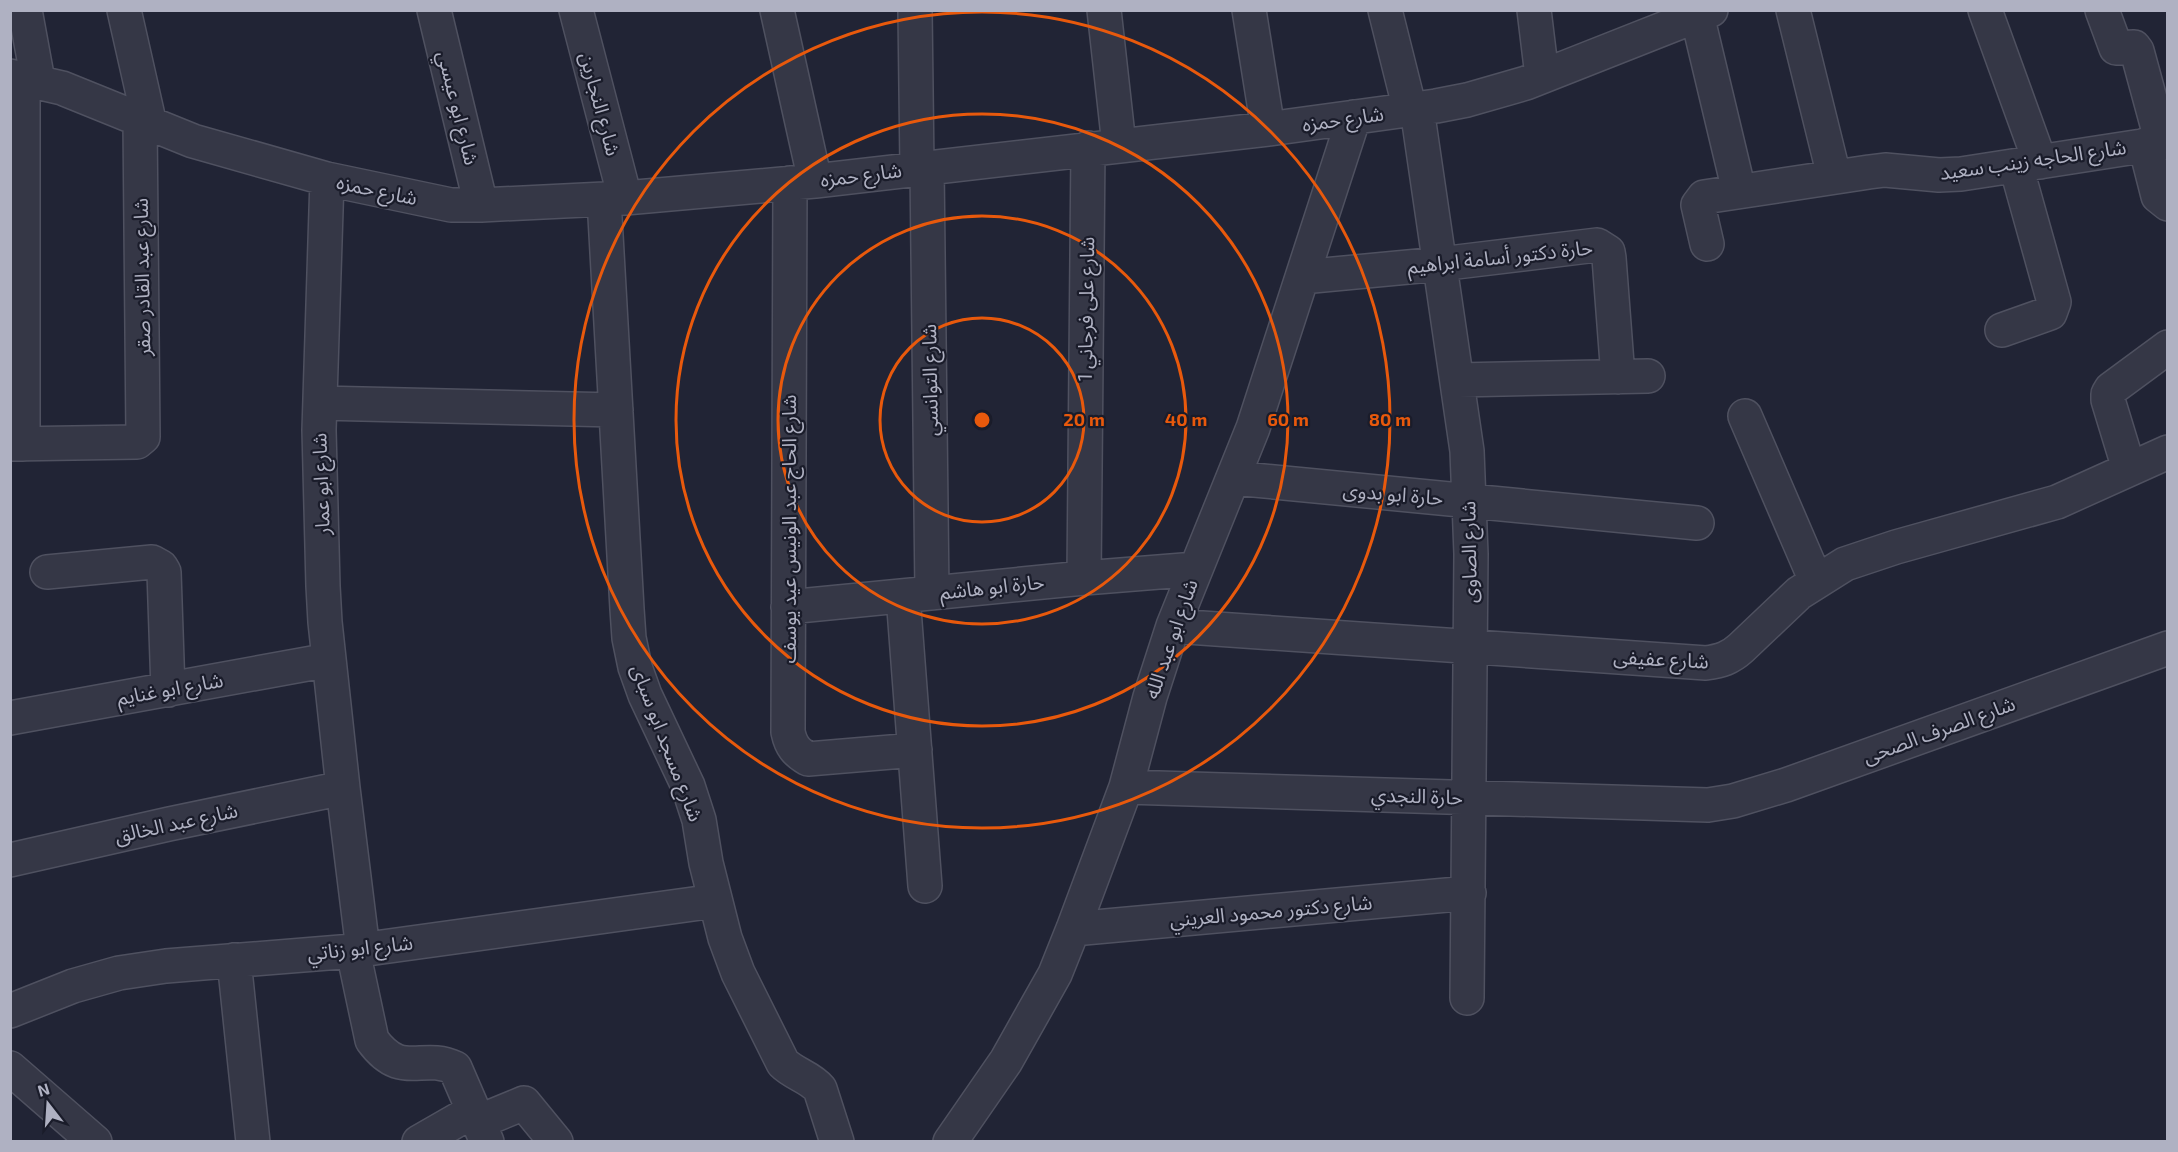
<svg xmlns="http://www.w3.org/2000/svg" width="2178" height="1152" viewBox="0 0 2178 1152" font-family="'Exo 2','Noto Sans Arabic',sans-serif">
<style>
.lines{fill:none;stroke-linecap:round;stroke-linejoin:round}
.street-casing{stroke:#4f5160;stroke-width:36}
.street{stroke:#353746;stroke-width:33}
.ring{fill:none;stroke:#e8590c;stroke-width:3}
.labels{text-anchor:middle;stroke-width:4.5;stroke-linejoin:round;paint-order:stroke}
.street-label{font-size:20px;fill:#afb1c2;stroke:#1a1c2a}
.centre{fill:#e8590c;stroke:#1a1c2a;stroke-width:3}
.ring-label{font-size:18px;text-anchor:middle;font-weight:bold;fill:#e8590c;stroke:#1a1c2a;stroke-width:4.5;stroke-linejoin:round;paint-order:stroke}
</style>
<rect width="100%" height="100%" fill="#212435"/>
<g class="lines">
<defs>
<path id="street" d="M25 10 38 81
M124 10 150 125
M434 10 481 205
M576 10 625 198
M777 10 815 181
M915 10 917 168
M1104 10 1119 145
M1249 10 1268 129
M1385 10 1410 110
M1534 10 1542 76
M1793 10 1834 176
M1985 10 2040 162
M2102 10 2116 48 2134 47 2137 51 2162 143
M1697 15 1739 191
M10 76 62 88 193 141 327 179 451 205H481L625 198 815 181 1268 129 1436 106 1467 100 1526 83 1711 10
M23 78V444
M1417 109 1467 451 1471 554 1467 998
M2145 145 2158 196 2168 204
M927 167 932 593
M327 179 319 430 323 586 325 622 343 788 363 950
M790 183 788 732C791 746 796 752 808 759L915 750
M604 199 627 609 629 638 635 667 645 695 688 786 699 820 706 863 725 938 738 973 783 1063C794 1074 810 1077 820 1089L837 1142
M1707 244 1698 205 1704 197 1869 172 1885 170 1939 175 1961 174 2168 142
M1302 277 1440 264 1597 245 1608 252 1609 258 1618 377
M2002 330 2050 313 2054 302 2016 166
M1458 380 1648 376
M320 403 616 410
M1745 416 1816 581
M10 444 137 442 143 437 140 121
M2129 469 2108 400V394L2111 389 2168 347
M1233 478 1697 523
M47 572 152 562 161 567 164 572 168 690
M1084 578 1088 148
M903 596 925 886
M788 607 1084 578 1196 569
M1173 626 1706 663C1721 661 1730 658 1741 648L1799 593 1845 564 1896 547 2057 502 2168 452
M10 718 329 660
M1126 787 1708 805 1733 801 1786 785 2168 648
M10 860 169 824 343 788
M1073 929 1469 893
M353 951 372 1040C402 1081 421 1052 455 1068L487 1142
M234 960 253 1142
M10 1011 73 986 119 973 166 966 353 951 715 901
M10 1068 95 1142
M478 1122 524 1103 556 1142
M419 1142 473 1111
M950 1142 1006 1061 1055 974 1073 929 1126 787 1150 697 1173 626 1253 428 1354 117"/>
</defs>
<use href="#street" class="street-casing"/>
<use href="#street" class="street"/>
</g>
<g class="ring">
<circle cx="982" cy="420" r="102"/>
<circle cx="982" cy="420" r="204"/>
<circle cx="982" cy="420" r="306"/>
<circle cx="982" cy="420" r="408"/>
</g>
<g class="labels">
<g class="street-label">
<text transform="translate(600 104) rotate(75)" y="7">شارع النجارين</text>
<text transform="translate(458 108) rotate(76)" y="7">شارع ابو عيسي</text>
<text transform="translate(1343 119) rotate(-8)" y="7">شارع حمزه</text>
<text transform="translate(2033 160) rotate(-8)" y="7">شارع الحاجه زينب سعيد</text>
<text transform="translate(861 175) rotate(-7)" y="7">شارع حمزه</text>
<text transform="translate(377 190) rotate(12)" y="7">شارع حمزه</text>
<text transform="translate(1500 257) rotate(-6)" y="7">حارة دكتور أسامة ابراهيم</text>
<text transform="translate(142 277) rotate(-91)" y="7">شارع عبد القادر صقر</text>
<text transform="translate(1086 309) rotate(-89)" y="7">شارع على فرجاني 1</text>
<text transform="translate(930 380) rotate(-91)" y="7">شارع التوانسي</text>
<text transform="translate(321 484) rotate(-92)" y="7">شارع ابو عمار</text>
<text transform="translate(1393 494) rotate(5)" y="7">حارة ابو بدوى</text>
<text transform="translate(789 529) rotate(-90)" y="7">شارع الحاج عبد الونيس عيد يوسف</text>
<text transform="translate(1469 552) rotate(-91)" y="7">شارع الصاوى</text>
<text transform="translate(992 587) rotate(-6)" y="7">حارة ابو هاشم</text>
<text transform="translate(1171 639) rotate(-71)" y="7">شارع ابو عبد الله</text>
<text transform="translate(1661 659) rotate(3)" y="7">شارع عفيفى</text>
<text transform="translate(170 689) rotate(-10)" y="7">شارع ابو غنايم</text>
<text transform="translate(1939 730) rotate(-20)" y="7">شارع الصرف الصحى</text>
<text transform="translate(667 743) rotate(69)" y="7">شارع مسجد ابو سباى</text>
<text transform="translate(1417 796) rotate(2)" y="7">حارة النجدي</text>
<text transform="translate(176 823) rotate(-12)" y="7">شارع عبد الخالق</text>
<text transform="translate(1271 911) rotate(-5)" y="7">شارع دكتور محمود العريني</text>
<text transform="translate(360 948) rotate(-6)" y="7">شارع ابو زناتي</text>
</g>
</g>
<circle cx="982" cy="420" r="9" class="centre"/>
<g class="ring-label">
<text x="1084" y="426">20 m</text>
<text x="1186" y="426">40 m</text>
<text x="1288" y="426">60 m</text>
<text x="1390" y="426">80 m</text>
</g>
<rect width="2178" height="1152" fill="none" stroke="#afb1c2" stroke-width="24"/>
<g transform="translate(48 1104) rotate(343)" stroke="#1a1c2a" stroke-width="4.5" paint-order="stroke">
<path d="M0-4.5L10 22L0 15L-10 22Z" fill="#afb1c2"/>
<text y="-9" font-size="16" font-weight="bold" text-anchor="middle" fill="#afb1c2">N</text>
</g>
</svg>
